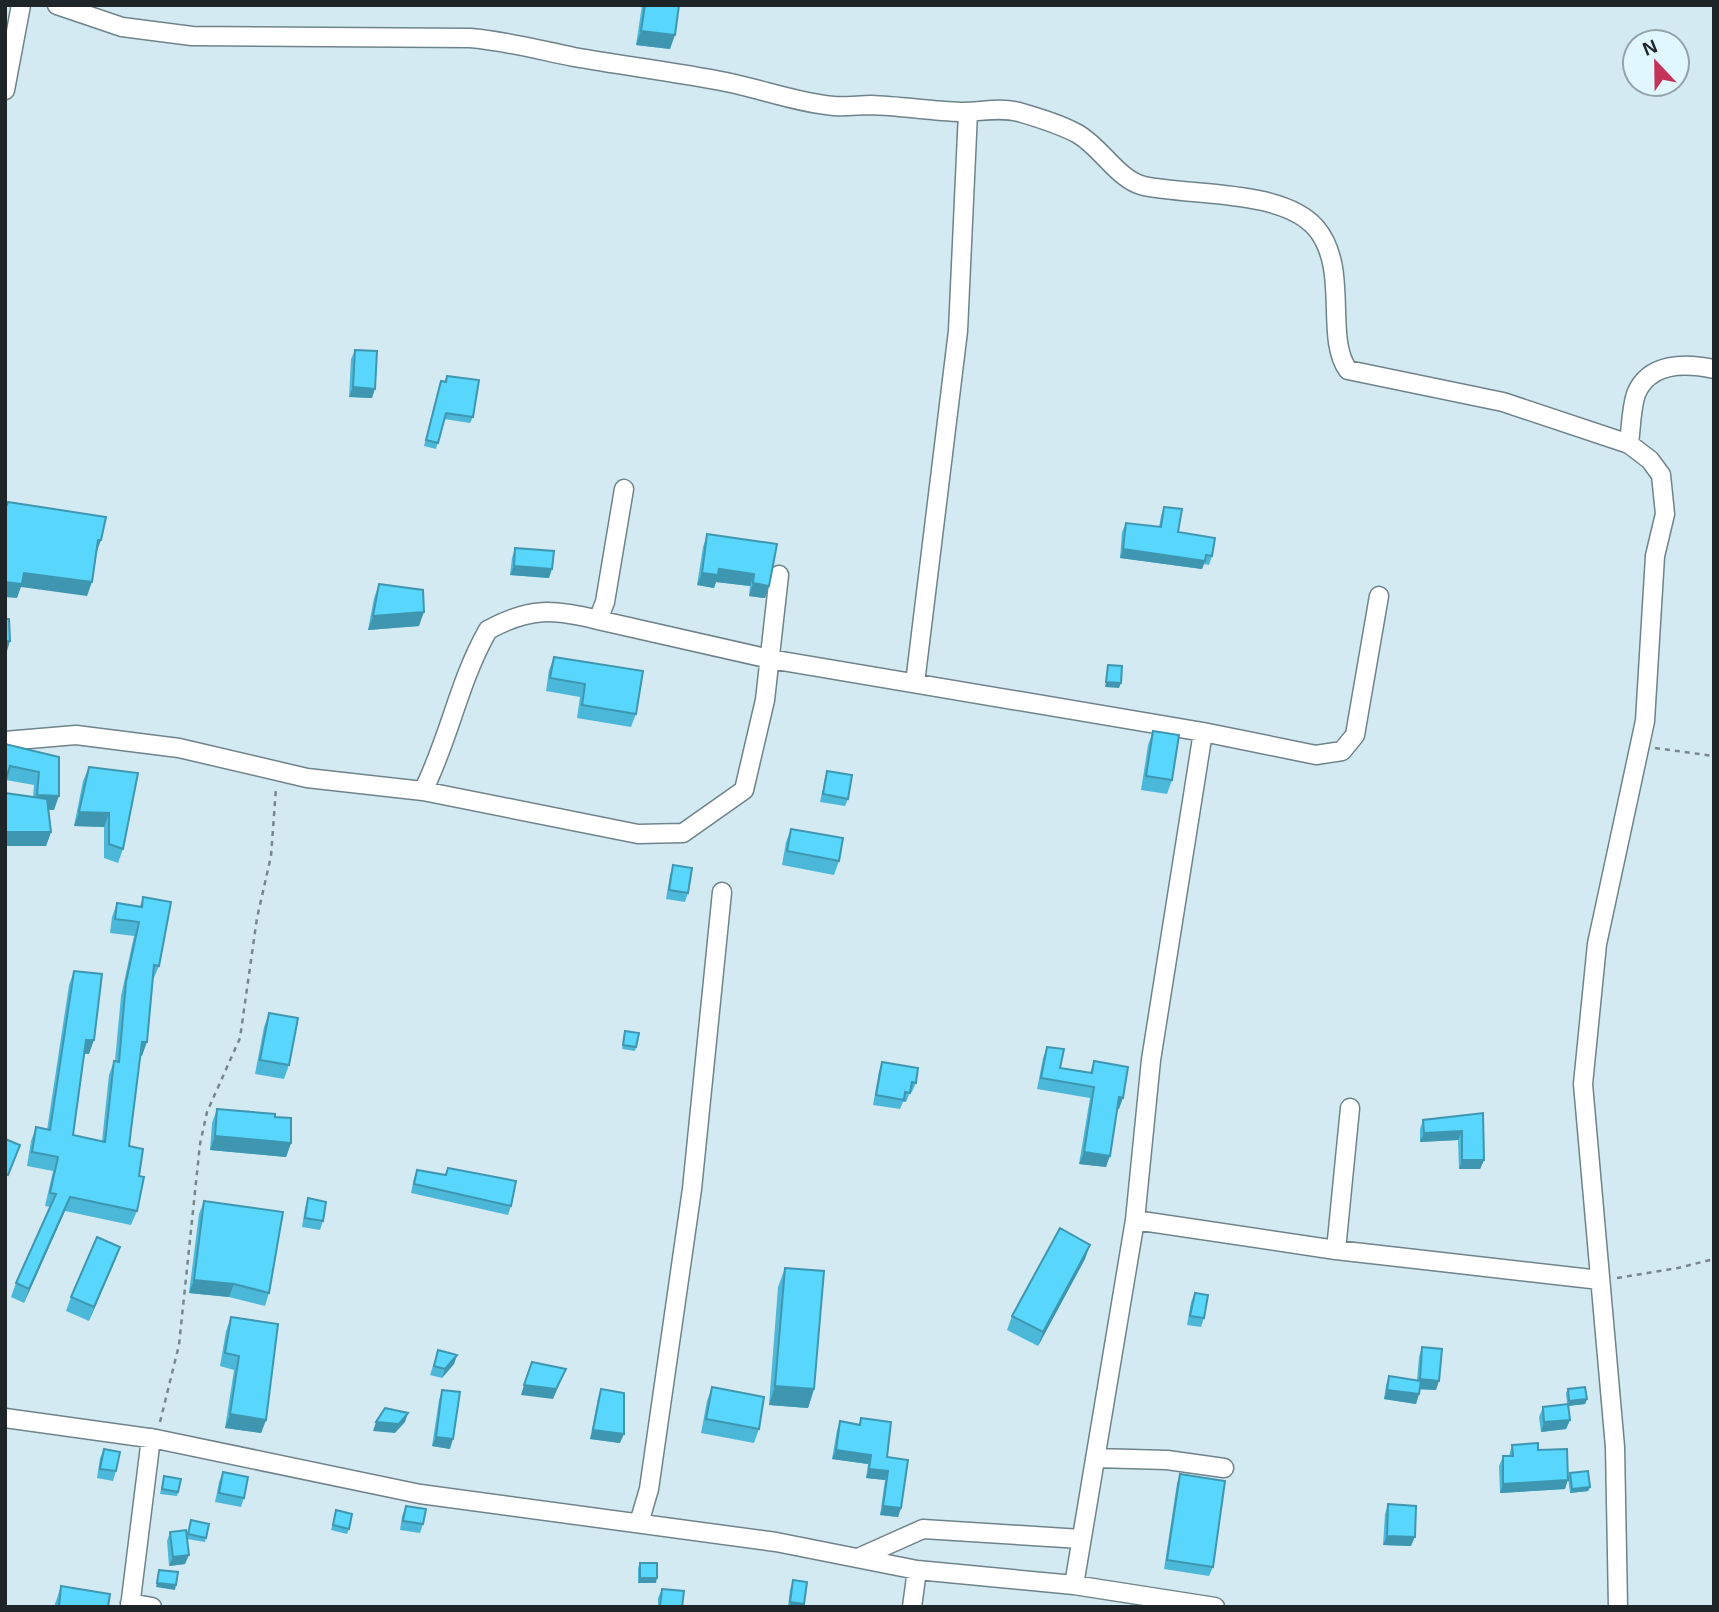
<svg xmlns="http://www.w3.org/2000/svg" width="1719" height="1612" viewBox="0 0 1719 1612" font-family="Helvetica,sans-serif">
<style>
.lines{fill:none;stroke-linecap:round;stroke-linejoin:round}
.minor-casing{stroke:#6f838a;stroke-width:21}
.path{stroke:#78878d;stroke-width:2.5;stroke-dasharray:5 5;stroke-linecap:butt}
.minor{stroke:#fff;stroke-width:18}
.wall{fill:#4cb8d9}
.shaded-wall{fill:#3e96b0}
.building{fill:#58d6fc;stroke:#3e96b0;stroke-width:2}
</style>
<rect width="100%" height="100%" fill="#d4eaf2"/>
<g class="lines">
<defs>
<path id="minor" d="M57 5 122 27 192 36 470 38C506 41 539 50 574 57 625 66 675 72 726 82 761 89 798 103 834 106 847 107 859 105 871 105 901 106 931 111 961 112 981 112 999 107 1019 112 1039 118 1060 124 1078 134 1102 148 1118 180 1144 186 1190 196 1283 189 1316 228 1350 268 1324 337 1348 370L1503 402 1629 444 1650 460 1661 475 1665 514 1655 556 1645 721 1597 944 1583 1084 1615 1447 1618 1607
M5 90 21 5
M1629 444C1631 429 1631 409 1636 394 1649 362 1686 363 1714 369
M598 620 770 659 1203 732 1316 755 1342 751 1355 735 1379 596
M915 683 958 331 968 112
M5 741 76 735 179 748 307 778 423 791C450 737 458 683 488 630 530 607 554 609 598 620L605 602 624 489
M423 791 638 834 683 833 744 790 765 700 779 575
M1135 1220 1336 1250 1600 1280
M1336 1250 1350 1108
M5 1418 156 1439 420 1494 776 1542 917 1570 1074 1585 1215 1607
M1095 1458 1167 1460 1224 1468
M639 1523 649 1489 692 1189 722 892
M858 1558 923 1529 1081 1539
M1074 1585 1135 1220 1151 1060 1203 732
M130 1603 152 1607
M130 1607 151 1438
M912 1607 917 1570"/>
</defs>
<use href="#minor" class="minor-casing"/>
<path class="path" d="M1655 748 1714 756
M1617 1278 1678 1268 1714 1259
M160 1422 179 1345 200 1144 207 1112 240 1038 257 918 271 856 276 788"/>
<use href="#minor" class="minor"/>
</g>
<path class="wall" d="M642 5H679L670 49 636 45Z
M355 350 372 398 349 397 351 359Z
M447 376 473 417 470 423 444 419 436 449 424 446 439 387 441 381 444 382Z
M1164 507 1178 532 1212 556 1209 565 1204 564 1202 569 1120 558 1122 532 1126 523 1159 527 1161 516Z
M707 534 769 586 765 598 749 596 750 586 716 582 714 588 697 585 703 547Z
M515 548 549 578 510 575 512 558Z
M379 584 419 626 368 630 374 598Z
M554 657 636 714 631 727 577 718 580 697 546 691 549 670Z
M1153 731 1172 780 1167 794 1141 790 1148 745Z
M5 744 59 757 54 810H49L51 832 46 846H5V793L33 797 34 785 6 780Z
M89 767 138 773 123 849 118 863 104 858V827L74 826 83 781Z
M827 771 848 799 845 806 820 802 825 778Z
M791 829 839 861 834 875 782 865 786 842Z
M673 865 688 893 685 902 666 899 670 875Z
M143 897 159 966 153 980 142 1056H140L129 1146 139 1176 137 1211 131 1225 65 1211 24 1303 11 1297 16 1283 50 1207 45 1206 53 1171 27 1166 31 1141 36 1127 47 1130 69 985 74 971 89 1054H84L73 1135 102 1141 109 1075 114 1061H115L121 996 134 936 110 933 112 917 117 903 140 906Z
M269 1013 289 1065 284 1079 255 1074 264 1027Z
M625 1031 636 1047 635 1051 622 1049Z
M1047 1047 1060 1068 1090 1073 1094 1061 1119 1109H1117L1106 1167 1079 1164 1090 1098 1037 1089 1043 1058Z
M882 1062 916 1083 912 1092H910L906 1102H903L900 1109 873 1105 879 1071Z
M217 1109 275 1117 291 1143 286 1157 210 1150 212 1123Z
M1483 1113 1484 1160 1480 1169H1459L1458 1140 1420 1142V1129L1423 1120Z
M448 1168 511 1206 508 1215 411 1193 414 1178 417 1170 445 1175Z
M308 1198 323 1221 320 1230 302 1227 305 1208Z
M204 1201 269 1293 265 1306 229 1297 189 1293 199 1214Z
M120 1247 89 1321 66 1311 71 1297Z
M1085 1259 1038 1346 1007 1330 1012 1316Z
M785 1268 814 1389 808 1408 769 1405 778 1287Z
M1195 1293 1204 1318 1201 1327 1187 1325 1191 1302Z
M231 1317 266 1420 261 1433 225 1428 234 1370 220 1366 226 1331Z
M1422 1347 1436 1390 1420 1389 1416 1404 1384 1399 1386 1385 1389 1376 1417 1380 1419 1357Z
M438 1350 457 1355 454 1364 442 1378 430 1375Z
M712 1387 759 1429 754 1443 701 1433 707 1401Z
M601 1389 620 1443 590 1439 598 1398Z
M1568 1389 1587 1399 1585 1404 1568 1406 1570 1420 1566 1429 1541 1432 1539 1417 1543 1407 1567 1404 1566 1393Z
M442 1390 450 1449 432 1446 439 1400Z
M861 1418 887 1457 901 1508 898 1517 880 1515 885 1480 866 1478 868 1464 832 1459 837 1430 840 1421 859 1424Z
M1512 1445 1538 1450 1565 1489 1500 1493 1499 1466 1503 1456H1509Z
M104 1449 116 1471 113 1481 97 1478 100 1458Z
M223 1472 244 1498 241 1507 215 1502 219 1482Z
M1570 1473 1590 1487 1588 1491 1570 1493 1568 1478Z
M1180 1474 1213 1567 1209 1576 1164 1569 1177 1483Z
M164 1476 178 1492 177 1496 160 1494Z
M1388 1504 1411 1546 1383 1545 1385 1514Z
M406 1506 423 1524 420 1533 400 1530 402 1516Z
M335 1515 349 1529 347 1534 331 1530Z
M191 1520 206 1538 205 1542 187 1539 185 1564 169 1566 167 1541 170 1532 187 1536Z
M640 1563 656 1583H638V1568Z
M793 1580 804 1604 803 1607H788L790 1590Z
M61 1586 108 1607H54Z
M662 1589 682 1607H658V1598Z"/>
<path class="shaded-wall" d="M641 31 675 35 670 49 636 45Z
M353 387 375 389 372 398 349 397Z
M98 540H101L96 554Z
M1123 549 1205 561 1202 569 1120 558Z
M514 566 552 569 549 578 510 575Z
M719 569 754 574 750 586 716 582 714 588 697 585 702 573Z
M24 573 92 582 87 596 21 587 17 598 5 597V582Z
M753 583 769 586 765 598 749 596Z
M424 612 419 626 368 630 373 616Z
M5 641H10L7 651H5Z
M1106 682 1121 683 1119 688 1105 687Z
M37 795 59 796 54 810 32 809Z
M79 812 109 813 104 827 74 826Z
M5 832H51L46 846H5Z
M86 1040H94L89 1054 81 1053Z
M142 1042H147L142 1056H137Z
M1119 1097 1123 1098 1119 1109 1115 1108Z
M1462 1131 1458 1140 1420 1142 1424 1133Z
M215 1136 291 1143 286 1157 210 1150Z
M1084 1152 1110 1156 1106 1167 1079 1164Z
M1462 1160H1484L1480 1169H1459Z
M70 1197 65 1211 24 1303 29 1289Z
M1090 1245 1085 1259 1038 1346 1043 1332Z
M120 1247 115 1261 89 1321 94 1307Z
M194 1280 234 1284 229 1297 189 1293Z
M457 1355 454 1364 442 1378 445 1369Z
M566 1369 553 1399 521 1395 524 1385Z
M1420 1379 1439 1381 1436 1390 1416 1389Z
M775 1386 814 1389 808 1408 769 1405Z
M1387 1390 1419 1394 1416 1404 1384 1399Z
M1587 1399 1585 1404 1568 1406 1569 1401Z
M408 1413 405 1422 395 1433 373 1431 376 1422Z
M230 1414 266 1420 261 1433 225 1428Z
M1570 1420 1566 1429 1541 1432 1544 1422Z
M593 1430 624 1434 620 1443 590 1439Z
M436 1437 453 1439 450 1449 432 1446Z
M836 1450 871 1455 868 1464 832 1459Z
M869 1469 888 1471 885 1480 866 1478Z
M1568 1480 1565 1489 1500 1493 1503 1484Z
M1590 1487 1588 1491 1570 1493 1572 1489Z
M883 1506 901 1508 898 1517 880 1515Z
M1387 1536 1415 1537 1411 1546 1383 1545Z
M189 1555 185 1564 169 1566 173 1557Z
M640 1578H657L656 1583H638Z
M157 1583 176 1585 175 1590 156 1587Z
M790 1602 804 1604 803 1607H789Z"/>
<path class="building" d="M645 5H679L675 35 641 31Z
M355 350 377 351 375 389 353 387Z
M447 376 479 380 473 417 446 413 438 443 426 440 441 381 446 382Z
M8 502 106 517 101 540H98L92 582 24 573 22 584 5 582V509Z
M1164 507 1182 509 1178 532 1215 538 1212 556 1206 555 1205 561 1123 549 1126 523 1161 527Z
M707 534 777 544 769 586 753 583 754 574 719 569 718 575 702 573Z
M515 548 554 551 552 569 514 566Z
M379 584 423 590 424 612 373 616Z
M5 619H9L10 641H5Z
M554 657 643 671 636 714 582 705 585 684 550 678Z
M1108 665 1122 666 1121 683 1106 682Z
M1153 731 1179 735 1172 780 1146 776Z
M5 744 59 757V796L37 795 39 772 10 766 5 782Z
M89 767 138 773 123 849 109 844V813L79 812Z
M827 771 852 775 848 799 823 794Z
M5 793 47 799 51 832H5Z
M791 829 843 838 839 861 787 851Z
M673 865 692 868 688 893 669 890Z
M143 897 171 902 159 966 154 965 147 1042H142L129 1146 143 1149 139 1176 144 1177 137 1211 70 1197 29 1289 16 1283 56 1194 50 1193 58 1157 32 1152 36 1127 50 1130 74 971 102 974 94 1040H86L73 1135 105 1142 114 1061 119 1062 126 982 139 922 115 919 117 903 142 907Z
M269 1013 298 1018 289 1065 260 1060Z
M625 1031 639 1033 636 1047 623 1045Z
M1047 1047 1064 1049 1060 1068 1092 1073 1094 1061 1128 1067 1123 1098 1119 1097 1110 1156 1084 1152 1094 1087 1041 1078Z
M882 1062 918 1068 916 1083 912 1082 910 1093 905 1092 904 1100 876 1095Z
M217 1109 275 1114V1117L291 1118V1143L215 1136Z
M1483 1113 1484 1160H1462V1131L1424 1133 1423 1120Z
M5 1139 20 1145 8 1175 5 1174Z
M448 1168 516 1181 511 1206 414 1184 417 1170 446 1175Z
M308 1198 326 1202 323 1221 305 1218Z
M204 1201 283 1212 269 1293 234 1284 194 1280Z
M1060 1228 1090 1245 1043 1332 1012 1316Z
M97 1237 120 1247 94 1307 71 1297Z
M785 1268 824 1271 814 1389 775 1386Z
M1195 1293 1208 1295 1204 1318 1190 1316Z
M231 1317 278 1324 266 1420 230 1414 239 1356 225 1353Z
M1422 1347 1442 1349 1439 1381 1420 1379Z
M438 1350 457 1355 445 1369 434 1366Z
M532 1362 566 1369 556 1389 524 1385Z
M1389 1376 1421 1381 1419 1394 1387 1390Z
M712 1387 764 1397 759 1429 706 1419Z
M1585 1387 1587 1399 1569 1401 1568 1389Z
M601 1389 624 1393V1434L593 1430Z
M442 1390 460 1392 453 1439 436 1437Z
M1568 1404 1570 1420 1544 1422 1543 1407Z
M385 1408 408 1413 399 1424 376 1422Z
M861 1418 891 1422 887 1457 908 1460 901 1508 883 1506 888 1471 869 1469 871 1455 836 1450 840 1421 860 1425Z
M1538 1443V1450L1567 1449 1568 1480 1503 1484V1456H1513L1512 1445Z
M104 1449 120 1452 116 1471 100 1469Z
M1588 1471 1590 1487 1572 1489 1570 1473Z
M223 1472 248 1477 244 1498 219 1493Z
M1180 1474 1225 1481 1213 1567 1167 1560Z
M164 1476 181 1479 178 1492 162 1489Z
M1388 1504 1416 1506 1415 1537 1387 1536Z
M406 1506 426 1509 423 1524 403 1521Z
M336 1510 352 1514 349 1529 333 1525Z
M191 1520 209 1524 206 1538 188 1534Z
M186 1530 189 1555 173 1557 170 1532Z
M640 1563H657V1578H640Z
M159 1570 178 1572 176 1585 157 1583Z
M793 1580 807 1582 804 1604 790 1602Z
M61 1586 110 1594 108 1607H59Z
M662 1589 684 1591 682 1607H660Z"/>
<rect width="1719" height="1612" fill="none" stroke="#1d2528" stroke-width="14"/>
<g transform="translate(1656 63) rotate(338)"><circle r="33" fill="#e1f7ff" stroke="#93a3a9" stroke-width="2"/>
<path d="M0-5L12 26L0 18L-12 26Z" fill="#c33458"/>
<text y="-10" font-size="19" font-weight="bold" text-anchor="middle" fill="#1d2528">N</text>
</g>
</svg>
